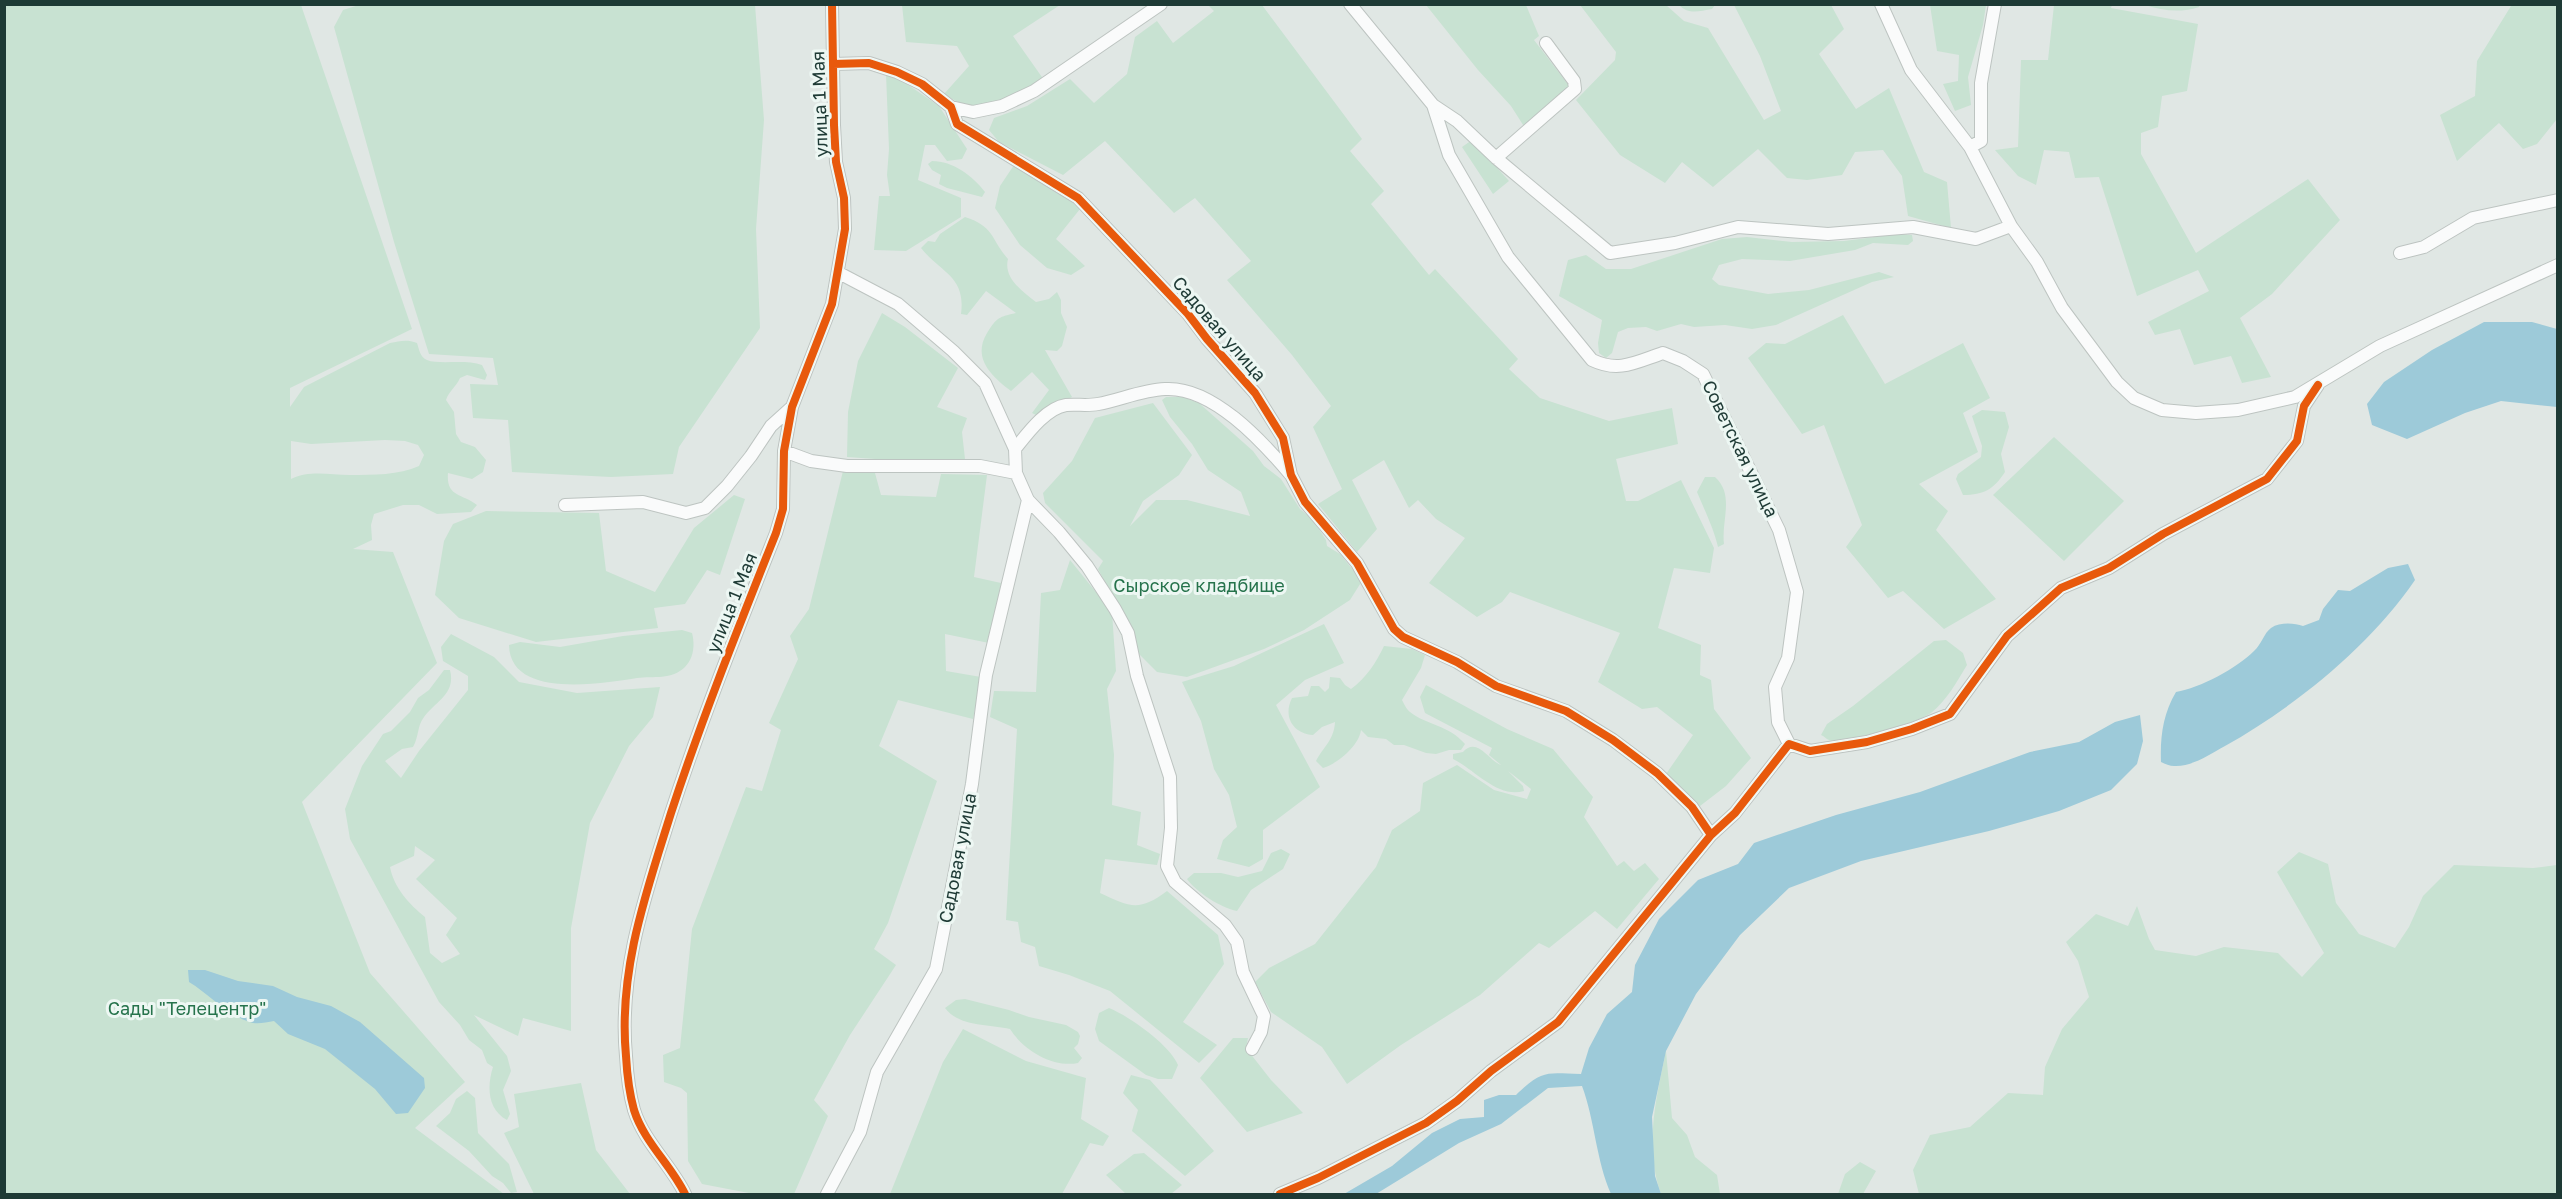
<svg xmlns="http://www.w3.org/2000/svg" width="2562" height="1199" viewBox="0 0 2562 1199" font-family="'Golos Text',sans-serif">
<style>
.green{fill:#c8e2d2;fill-rule:evenodd}
.water{fill:#9dcad9}
.lines{fill:none;stroke-linecap:round;stroke-linejoin:round}
.minor-casing{stroke:#bdc4c1;stroke-width:14}
.minor{stroke:#fafbfb;stroke-width:12}
.cycleway-casing{stroke:#edf7f3;stroke-width:11}
.cycleway{stroke:#e8590c;stroke-width:8}
.labels{text-anchor:middle;stroke-width:6;stroke-linejoin:round;paint-order:stroke}
.street-label{font-size:18px;fill:#1e3a35;stroke:#edf7f3}
.park-label{font-size:18px;fill:#26734c;stroke:#edf7f3}
</style>
<rect width="100%" height="100%" fill="#e0e7e4"/>
<path class="green" d="M2518 4 2557 5V119L2537 144 2523 149 2499 123 2457 161 2440 115 2475 96 2477 61 2511 6Z
M5 5H301L412 329 290 388V407L304 387 390 343C400 341 407 339 417 343 419 349 420 357 427 360 439 365 466 359 482 365L487 375 485 380 467 375 460 378C456 387 449 391 446 400L454 412 456 434 461 442 475 447 486 460 483 472 472 479 448 473C446 497 461 493 477 505L471 512 437 514 419 505H403L374 514 371 525 372 540 353 549 393 552 437 663 302 802 370 973 465 1082 415 1128 504 1194H5ZM385 440 405 441 418 445 424 455 419 466C399 475 373 475 350 475 329 475 310 470 291 479V441L311 444Z
M359 5H755L764 120 756 229 760 328 679 447 673 474 611 477 512 472 508 420 473 418 470 384 498 385 493 358 429 354 394 242 334 27 343 10Z
M902 5H1060L1013 36 1044 80C1027 89 989 111 970 106 961 104 952 99 944 94L969 66 957 46 906 42Z
M1208 5H1262L1362 139 1350 151 1384 191 1371 204 1429 275 1435 269 1518 359 1509 369 1540 398 1609 421 1672 408 1678 444 1616 459 1626 501H1638L1681 480 1714 548 1710 573 1674 568 1658 628 1701 645 1700 675 1711 680 1714 709 1751 758 1726 786 1700 806 1666 774 1693 735 1657 707 1642 709 1598 682 1620 633 1510 592 1502 602 1477 617 1429 583 1465 538 1436 519 1418 500 1409 508 1384 460 1352 480 1377 529 1357 552 1318 504 1342 489 1313 427 1331 406 1292 355 1227 280 1251 261 1195 198 1174 213 1105 141 1063 175 999 142 989 130 994 118 1027 106 1070 79 1094 103 1127 74 1135 37 1157 21 1173 43 1214 11Z
M1426 5H1526L1539 36 1534 40 1570 87 1525 128 1511 106 1478 70Z
M1580 5H1666L1684 21 1708 28 1764 120 1781 111 1760 56 1734 5H1831L1844 29 1819 54 1856 109 1889 88 1924 172 1947 182 1951 228 1908 216 1902 176 1883 150 1855 152 1842 175 1807 180 1787 178 1758 149 1713 187 1682 162 1665 183 1620 155 1576 100 1615 60 1616 52Z
M1679 5H1715L1712 9C1699 11 1689 15 1679 5Z
M1930 5H1986L1983 25 1968 77 1971 105 1955 111 1943 84 1958 81 1959 55 1937 51Z
M2054 5H2112L2111 8 2198 24 2187 91 2162 96 2158 127 2141 133V154L2196 253 2308 179 2340 220 2272 294 2240 318 2271 377 2242 383 2231 356 2194 365 2180 329 2155 335 2148 322 2209 291 2198 270 2137 296 2099 177 2075 178 2069 152 2044 150 2036 185 2018 176 1995 150 2018 147 2021 60H2048Z
M2145 5H2200L2199 7C2181 13 2163 11 2145 5Z
M886 74 901 80 939 106 967 149 962 159 947 161 935 145H925L918 180 961 198V217L906 251 874 250 879 196H890L887 175 889 149Z
M1472 140 1509 181 1493 194 1462 147Z
M932 161C953 161 973 176 985 192L982 197 947 188 939 184 941 175 932 170 928 164Z
M1014 165 1063 194 1080 209 1056 239 1085 266 1071 275 1047 268 1020 245 995 208 1000 186Z
M965 217C995 227 990 238 1008 259 1003 278 1023 292 1036 302L1049 299 1057 292 1061 300V313L1067 327 1062 346 1057 351 1045 350 1072 397 1036 415 1032 413 1049 390 1032 372 1011 391C991 376 972 358 987 333 997 317 999 317 1016 313L986 291 967 315 961 314C966 276 941 273 921 248L928 241 935 242 940 234Z
M1898 234 1912 235 1913 241 1908 245 1873 243 1855 250 1790 261 1742 259 1719 265 1712 279 1719 285 1768 294 1809 290 1879 272 1894 277 1872 282 1776 325 1752 329 1725 325 1694 327 1681 324 1657 331 1646 327 1628 328 1618 332 1612 353 1606 358 1599 353 1598 343 1602 320 1559 296 1568 260 1586 255 1606 269H1631L1722 239 1747 237 1792 242 1844 241Z
M882 313 905 327 958 368 937 407 967 418 962 432 965 459 918 462 847 457 848 412 858 361Z
M1843 315 1885 384 1963 343 1990 398 1963 413 1978 452 1919 484 1948 511 1936 530 1996 599 1944 629 1903 591 1888 598 1846 547 1862 525 1824 425 1802 434 1748 358 1766 343 1785 344Z
M1166 397H1183L1199 403 1253 451 1264 466 1281 479 1300 509 1313 520 1326 540 1327 546 1340 554 1362 581 1350 600 1304 630 1264 649 1187 677 1157 672 1139 654 1133 634 1098 569 1103 561 1045 503 1043 493 1072 461 1095 418 1153 403 1192 455 1179 475 1143 501 1130 526 1156 500H1187L1250 516 1241 492 1208 470 1192 444 1170 417 1162 400Z
M1982 410 2005 412 2009 427 2001 454 2005 472C1994 489 1984 495 1963 495L1956 479 1958 474 1981 457 1982 446 1972 416Z
M2054 437 2124 501 2064 561 1993 495Z
M843 471 875 473 881 495 936 497 941 474 987 475 974 577 1001 583 989 643 945 634 946 671 981 677 973 719 898 700 879 746 937 781 888 923 874 949 896 965 850 1035 814 1100 828 1116 794 1194H754L702 1184 688 1161 687 1093 681 1088 664 1082 663 1055 680 1048 692 929 746 787 762 791 781 730 769 723 798 659 790 636 809 609Z
M1705 477H1715C1735 495 1721 521 1724 544L1718 547C1714 529 1704 509 1697 492Z
M734 495 745 499 720 575 707 570 685 604 654 608 658 628 536 642 459 618 435 595 444 541 453 524 486 511 599 513 606 571 655 592 694 528Z
M1070 560 1112 612 1116 671 1107 689 1114 755 1112 805 1141 812 1137 845 1160 854 1157 865 1105 859 1100 893C1130 907 1139 912 1167 891L1218 935 1224 964 1183 1022 1217 1045 1199 1063 1110 991 1069 975 1039 966 1035 947 1021 942 1018 922 1006 920 1017 729 990 717 994 691 1036 692 1041 593 1060 590Z
M1324 624 1344 663 1305 680 1276 705 1320 787 1263 830V859L1249 867 1217 859 1223 840 1237 827 1229 795 1214 769 1201 721 1182 682 1234 666Z
M682 630 692 633C695 644 694 658 685 667 672 680 653 676 637 678 604 683 510 700 509 645L520 642 560 647 623 636Z
M451 634 494 657 519 682 577 693 660 687 653 717 629 746 590 823 571 928V1031L523 1018 518 1036 474 1015 507 1056 511 1071 503 1090 510 1114 507 1120C487 1109 487 1086 493 1067L487 1063 482 1050 469 1040 460 1025 439 1002 350 839 345 809 362 766 383 734 391 731 410 712 418 698 429 690 444 670H450C456 694 436 701 424 717 417 726 419 737 413 747L402 749 385 761 401 778 419 751 468 690V676L443 661 441 647ZM415 846 435 860 416 879 457 918 446 935 460 954 442 963 430 953 425 917C409 904 394 888 390 867L414 856Z
M1946 640 1963 653 1967 665C1956 683 1947 700 1931 713 1917 723 1844 744 1829 740 1826 739 1824 736 1821 735L1827 724 1853 706 1934 641Z
M1384 646 1412 649 1425 655 1421 668 1402 700C1404 704 1407 710 1410 712 1426 725 1449 725 1465 744L1461 750H1449L1436 754 1426 753 1404 745H1394L1386 739 1368 737 1361 730C1359 746 1337 764 1323 768L1316 761C1324 746 1334 740 1335 722L1322 727 1313 735C1292 733 1283 716 1292 698L1308 696 1311 686H1319L1325 692 1329 688 1330 677 1340 678 1345 685 1351 689C1366 678 1376 663 1384 646Z
M1426 685 1507 729 1553 749 1593 797 1584 817 1617 866 1624 861 1634 871 1645 863 1659 879 1617 929 1595 911 1549 948 1539 943 1480 995 1401 1045 1347 1084 1322 1047 1271 1012 1255 982 1269 968 1315 944 1376 867 1392 830 1420 811 1423 783 1457 765 1494 790 1527 799 1531 789 1508 771 1523 786 1524 791C1498 799 1474 769 1453 759V754L1463 752C1477 736 1489 761 1501 765L1489 755 1492 748 1425 713 1420 697Z
M1281 849 1290 854 1283 869 1251 890 1237 911C1221 908 1196 892 1187 879L1194 873H1221L1238 877 1262 871 1271 853Z
M2299 852 2328 864 2336 903 2359 934 2395 948 2409 927 2423 896 2454 865 2533 868 2557 865V1194H1919L1913 1170 1930 1135 1970 1127 2008 1093 2043 1095 2045 1067 2062 1029 2089 997 2078 961 2066 942 2096 914 2128 926 2137 906 2149 939 2155 950 2196 956 2224 947 2278 953 2302 977 2324 953 2277 872Z
M965 999 1009 1010 1029 1017 1066 1025 1078 1032 1080 1036 1078 1044 1074 1048 1082 1058 1078 1063C1053 1068 1023 1050 1010 1029 989 1024 959 1027 945 1008L956 1000Z
M1109 1008C1129 1016 1170 1045 1178 1065L1172 1079H1158L1146 1075 1099 1041 1095 1029 1099 1013Z
M963 1029 1026 1061 1086 1078 1081 1119 1109 1136 1103 1146 1090 1143 1062 1194H890L943 1062Z
M1233 1038H1248L1246 1048 1271 1080 1303 1113 1247 1132 1200 1078Z
M1666 1051 1672 1118 1687 1135 1695 1157 1717 1175 1720 1194H1661C1644 1146 1656 1099 1666 1051Z
M1131 1075 1150 1080 1214 1151 1185 1176 1132 1131 1138 1110 1123 1093Z
M581 1083 596 1150 630 1194H534L504 1133 519 1127 514 1094Z
M467 1091 475 1098 478 1133 509 1164 517 1192 511 1193 503 1183 492 1176 469 1151 436 1126 450 1113 456 1099Z
M1144 1153 1182 1185 1171 1194H1126L1106 1175 1134 1154Z
M1860 1162 1876 1171 1863 1194H1838L1845 1174Z"/>
<path class="water" d="M2484 322H2532L2557 329V407L2501 401 2465 413 2407 439 2372 425 2367 404 2384 382 2432 350Z
M2408 564 2415 580C2369 647 2296 706 2225 746 2210 754 2192 767 2174 766 2170 766 2165 764 2161 762 2160 737 2163 714 2176 692 2200 688 2237 668 2254 651 2261 645 2264 633 2271 628 2280 622 2294 623 2303 626L2319 620 2323 609 2338 590 2350 591 2388 568Z
M2140 715 2143 741 2137 764 2111 790 2059 811 1989 831 1861 861 1789 888 1740 935 1696 994 1666 1051 1652 1117 1655 1176 1661 1194H1611C1596 1160 1595 1121 1582 1086L1548 1088 1501 1124 1459 1143 1376 1194H1344L1392 1166 1432 1133 1460 1119 1484 1117V1100L1499 1095H1516C1543 1069 1546 1073 1581 1074L1589 1048 1607 1014 1632 992 1635 965 1659 919 1698 880 1738 864 1754 843 1836 815 1920 792 2030 752 2079 742 2115 722Z
M188 970H205L238 981 273 986 297 997 331 1006 360 1022 424 1078 425 1088 408 1113 396 1114 375 1089 325 1049 288 1034 274 1021C266 1022 257 1025 250 1022 227 1015 209 994 189 982Z"/>
<g class="lines">
<defs>
<path id="minor" d="M1350 4 1433 105 1449 155 1508 257 1592 360C1619 373 1636 362 1663 353L1683 361 1703 374 1779 530 1797 592 1788 658 1775 687 1778 722 1789 744
M1881 4 1911 70 1970 147 2011 226 2037 262 2062 308 2117 382 2134 398 2162 410 2196 413 2238 410 2295 397 2380 346 2558 265
M833 64 869 63 897 72 922 84 951 107 957 124 1078 198 1188 314 1207 339 1255 393 1283 438 1291 475 1305 502 1357 563 1394 629 1403 637 1457 662 1496 686 1566 711 1613 740 1657 773 1692 807 1711 835
M1433 105 1457 121 1496 158 1610 253 1675 243 1738 227 1828 234 1913 227 1976 239 2011 226
M951 107 973 112 1002 106 1034 91 1161 4
M1970 147 1981 141V83L1995 4
M1496 158 1575 89 1574 81 1546 43
M2400 253 2424 247 2473 218 2558 200
M839 273 898 304 953 351 985 383 1015 449 1016 473 1028 500 1059 532 1087 566 1115 609 1128 633 1137 676 1170 777 1171 828 1167 866 1175 882 1225 925 1237 942 1243 972 1264 1016 1261 1032 1252 1049
M1015 449C1027 434 1046 408 1066 405 1076 404 1088 406 1098 404 1120 400 1142 390 1165 389 1212 386 1262 441 1290 474
M784 451 811 461 847 466H980L1016 473
M565 505 643 502 686 513 705 508 727 486 751 456 771 426 792 407
M685 1194C671 1165 644 1142 634 1110 629 1092 627 1074 626 1056 618 971 646 893 671 813 702 718 739 626 776 533L783 509 784 451 792 407 832 304 845 229 844 198 836 162 834 125 832 4
M827 1194 860 1132 877 1072 936 969 972 784 986 675 1028 500
M1280 1194 1318 1178 1426 1123 1457 1101 1491 1071 1558 1022 1711 835 1735 813 1789 744 1810 751 1867 742 1912 729 1950 714 2007 636 2061 588 2109 568 2163 534 2267 479 2297 441 2304 406 2318 385"/>
</defs>
<use href="#minor" class="minor-casing"/>
<use href="#minor" class="minor"/>
<defs>
<path id="cycleway" d="M833 64 869 63 897 72 922 84 951 107 957 124 1078 198 1188 314 1207 339 1255 393 1283 438 1291 475 1305 502 1357 563 1394 629 1403 637 1457 662 1496 686 1566 711 1613 740 1657 773 1692 807 1711 835
M685 1194C671 1165 644 1142 634 1110 629 1092 627 1074 626 1056 618 971 646 893 671 813 702 718 739 626 776 533L783 509 784 451 792 407 832 304 845 229 844 198 836 162 834 125 832 4
M1280 1194 1318 1178 1426 1123 1457 1101 1491 1071 1558 1022 1711 835 1735 813 1789 744 1810 751 1867 742 1912 729 1950 714 2007 636 2061 588 2109 568 2163 534 2267 479 2297 441 2304 406 2318 385"/>
</defs>
<use href="#cycleway" class="cycleway-casing"/>
<use href="#cycleway" class="cycleway"/>
</g>
<g class="labels">
<g class="street-label">
<text transform="translate(820 104) rotate(-92)" y="6">улица 1 Мая</text>
<text transform="translate(1219 329) rotate(49)" y="6">Садовая улица</text>
<text transform="translate(1740 449) rotate(64)" y="6">Советская улица</text>
<text transform="translate(732 603) rotate(-68)" y="6">улица 1 Мая</text>
<text transform="translate(958 858) rotate(-79)" y="6">Садовая улица</text>
</g>
<g class="park-label">
<text x="1199" y="592">Сырское кладбище</text>
<text x="187" y="1015">Сады "Телецентр"</text>
</g>
</g>
<rect width="2562" height="1199" fill="none" stroke="#1e3a35" stroke-width="12"/>
</svg>
